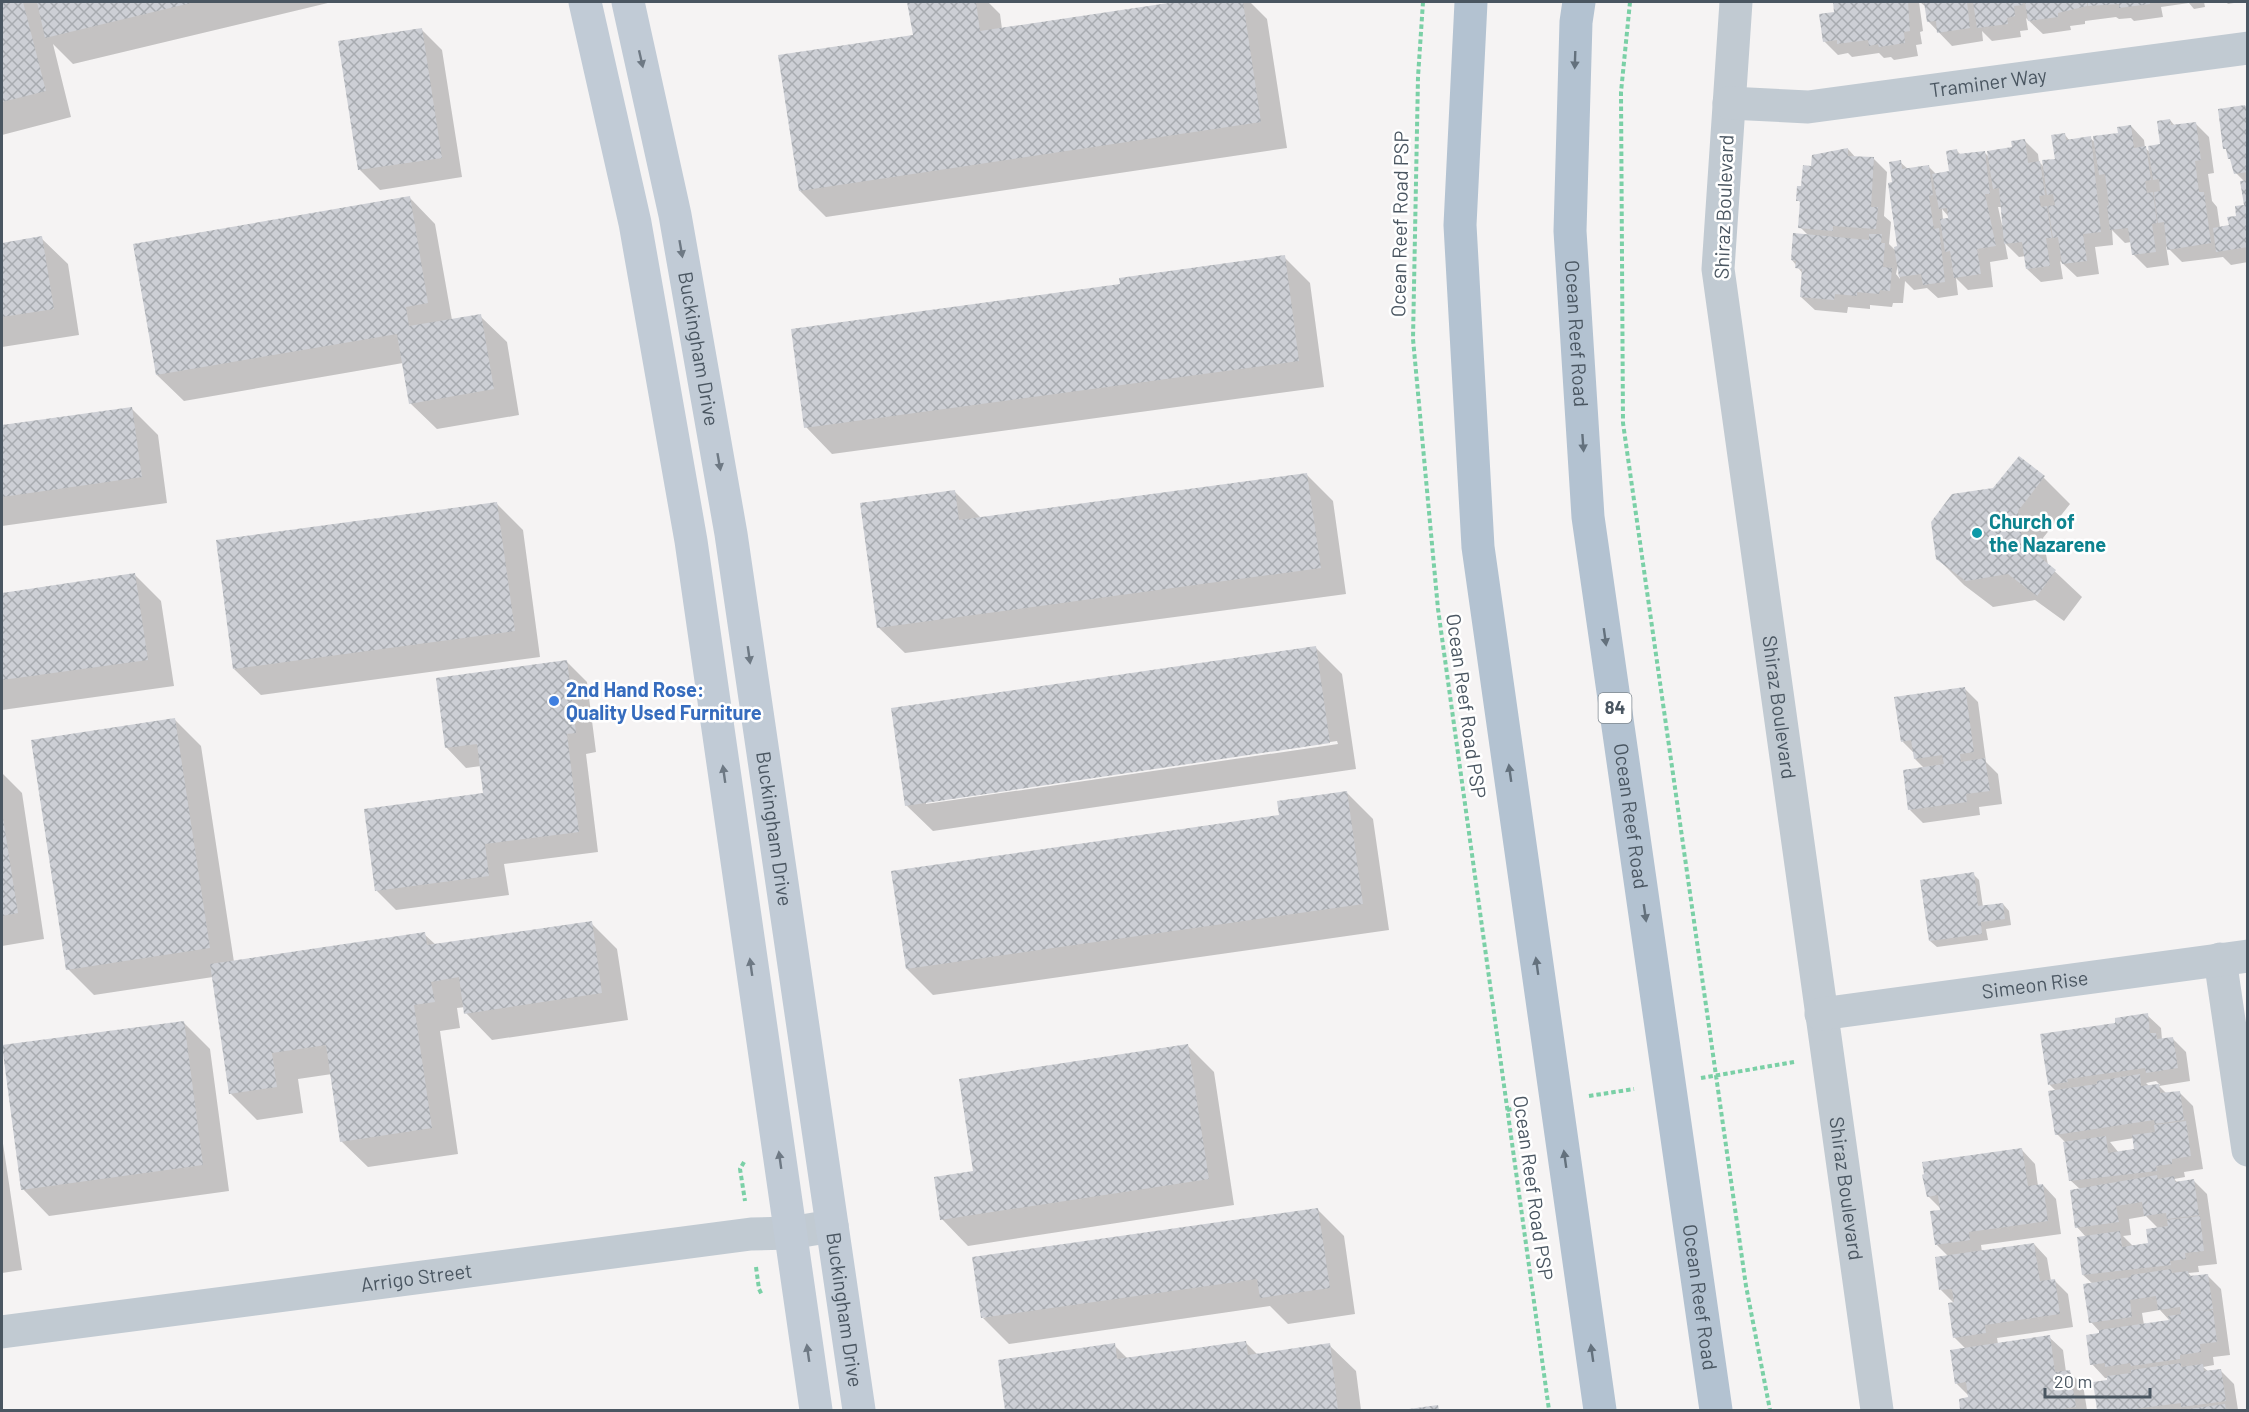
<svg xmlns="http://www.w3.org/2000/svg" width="2249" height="1412" viewBox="0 0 2249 1412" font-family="Barlow,sans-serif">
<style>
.shadow{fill:#0003;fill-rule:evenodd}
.building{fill:url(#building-cross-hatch)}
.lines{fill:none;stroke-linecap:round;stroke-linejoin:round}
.path{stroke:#7ad0a6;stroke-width:4;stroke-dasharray:4.5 3;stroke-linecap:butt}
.street{stroke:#c1cad2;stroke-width:33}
.secondary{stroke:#c1cbd6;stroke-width:33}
.primary{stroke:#b3c2d1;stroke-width:33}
.oneway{fill:#6e7984}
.oneway2{fill:#64717d}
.culture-dot{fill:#0f9aa8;stroke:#fff;stroke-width:2}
.shop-dot{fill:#3f7fe0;stroke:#fff;stroke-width:2}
.labels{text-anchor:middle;stroke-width:5;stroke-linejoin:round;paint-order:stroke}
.shield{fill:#fff;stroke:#808990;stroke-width:1.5}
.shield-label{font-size:18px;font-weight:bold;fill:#4a5661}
.street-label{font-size:20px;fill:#4a5661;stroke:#fff}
.culture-label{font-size:20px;font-weight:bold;fill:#0d838f;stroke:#fff;text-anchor:start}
.shop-label{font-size:20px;font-weight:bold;fill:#366cbe;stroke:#fff;text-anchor:start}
</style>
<defs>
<pattern id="building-cross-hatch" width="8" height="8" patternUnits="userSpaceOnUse" patternTransform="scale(1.5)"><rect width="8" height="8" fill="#cdcfd5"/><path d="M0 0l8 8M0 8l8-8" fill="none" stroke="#a8abb0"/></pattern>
</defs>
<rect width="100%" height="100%" fill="#f5f3f3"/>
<path class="shadow" d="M2 2H332L73 64 53 44 71 117 2 135Z
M909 2H988L1000 14 1002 29 1185 2H1250L1267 19 1287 148 826 217 800 191 914 36Z
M1834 2H1919L1923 31 1920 32 1922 44 1916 45 1918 56 1894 60 1891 57 1884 58 1879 53 1852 57 1848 53 1838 55 1824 41 1836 13Z
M1920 2H2204L2205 7 2194 9 2189 3 2161 7 2163 17 2134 21 2131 18 2119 19 2116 17 2085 21V24L2070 26 2071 30 2043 34 2026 18 2028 30 2020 31 2021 37 1992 41 1982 31 1983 41 1952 46 1928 21 1927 8Z
M2226 2H2240L2228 4Z
M422 30 442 50 462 177 380 190 360 170Z
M2244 107 2248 110V262L2231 265 2223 257 2182 262 2166 246 2169 265 2147 268 2133 254 2131 242 2125 243 2112 230 2113 245 2095 247 2099 274 2077 277 2060 261 2063 279 2041 282 2027 269 2026 256 2019 257 2005 243 2008 259 1990 262 1993 287 1968 290 1956 278 1958 295 1938 298 1927 288 1914 290 1905 281 1903 303H1893L1892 307 1870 305V309L1848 307 1847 313 1815 310 1801 297 1803 274 1792 260 1809 236 1800 227 1802 204 1798 200 1813 167 1848 149 1856 158 1874 159 1887 172 1884 216 1891 222 1889 244 1897 252 1899 248 1894 183 1900 162 1908 169 1928 166 1936 174 1951 172 1957 151 1961 155 1984 152 1990 158 2013 148 2024 140 2038 154 2039 162 2045 168 2056 160 2065 135 2070 141 2090 138 2096 143 2120 134 2131 126 2144 140 2145 148 2151 153 2162 146 2170 120 2175 126 2195 123 2209 137 2214 173 2208 174 2212 201 2217 207 2220 228 2231 227 2245 206V182L2236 173 2228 152 2225 148ZM1998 207H2002L2004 225H2002ZM1942 209 1949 217 1950 219 1943 220ZM1898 264 1900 279 1896 274Z
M409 197 435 224 452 320 480 316 507 342 519 415 437 429 410 403 403 363 184 401 157 375Z
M41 238 68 264 79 335 2 347V244Z
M1284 257 1310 283 1324 387 832 454 806 427 1121 285Z
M131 408 158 435 167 503 2 526V426Z
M2019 458 2044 478 2070 504 2043 538 2048 565 2082 597 2064 621 2035 600 1993 607 1964 585 1937 558Z
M1307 475 1333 501 1346 594 905 653 878 627 954 491 981 518Z
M497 504 523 530 540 657 261 695 234 669Z
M135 575 161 601 174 686 2 710V594Z
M1315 647 1342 674 1356 769 933 831 906 805ZM1337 741 1338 744 926 804V801Z
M567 662 587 682 596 752 586 754 598 852 504 864 509 895 396 910 376 890 485 794 481 766 466 768 446 747Z
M1964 688 1978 702 1986 762 1998 774 2002 804 1979 807 1980 815 1923 823 1910 810 1924 768 1915 759 1914 753 1902 741Z
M175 720 201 746 234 962 424 934 436 945 591 923 617 949 628 1020 492 1040 466 1013 465 1007 457 1008 460 1028 440 1031 458 1154 368 1167 341 1141 332 1074 298 1079 303 1113 257 1120 231 1094 213 977 94 995 68 969Z
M2 773 22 793 44 939 2 946Z
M1347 793 1373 819 1389 930 933 995 907 969 1281 817Z
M1973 874 1979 880 1983 907 2003 904 2009 911 2011 925 1986 929 1988 940 1937 947 1930 941Z
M2147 1015 2161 1028 2162 1040 2173 1039 2186 1052 2190 1081 2159 1086 2167 1094 2179 1092 2193 1106 2203 1169 2184 1172 2185 1177 2174 1179 2178 1183 2194 1181 2207 1194 2217 1264 2198 1266 2199 1272 2188 1273 2192 1277 2207 1275 2221 1289 2230 1355 2213 1357 2214 1365 2203 1367 2209 1372 2221 1371 2234 1384 2238 1410H2098L2095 1383 2109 1381 2108 1378H2105L2092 1364 2101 1335 2100 1332 2091 1322 2093 1284 2083 1275 2086 1237 2077 1227 2080 1189 2070 1180 2065 1142 2057 1134 2056 1091 2049 1084 2117 1024ZM2156 1081 2160 1085 2150 1087 2146 1083ZM2134 1138 2136 1151 2119 1153 2110 1142ZM2146 1216 2159 1229 2149 1245 2133 1246 2123 1236 2131 1235 2129 1219ZM2160 1310 2171 1322 2144 1325 2142 1313Z
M183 1022 210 1049 229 1191 49 1216 23 1189Z
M1188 1046 1214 1072 1234 1205 968 1246 942 1219 975 1172Z
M2 1137 22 1270 2 1273Z
M2022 1150 2035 1164 2038 1186 2043 1185 2056 1199 2061 1234 1981 1245 1982 1252 2034 1244 2047 1258 2051 1281H2055L2068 1294 2073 1327 1997 1338 1998 1344 2049 1337 2063 1350 2066 1372H2069L2083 1385 2087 1410H1962L1960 1400 1970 1399 1969 1396 1956 1383 1966 1349 1954 1337 1955 1304 1941 1290 1948 1256 1936 1244 1941 1209 1928 1196Z
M1317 1209 1344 1236 1355 1314 1288 1324 1270 1306 1009 1344 983 1318Z
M1246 1343 1258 1355 1329 1345 1356 1371 1361 1410H1007L1000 1361 1114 1345 1128 1359Z"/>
<path class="building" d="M2 2H23L46 91 2 102Z
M37 2H195L45 38Z
M907 2H976L980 31 1175 2H1243L1261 122 799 191 778 55 913 35Z
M1833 2H1908L1910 31 1904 32 1905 43 1879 47 1878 44 1869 46 1868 40 1837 44V40L1823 42 1819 14 1834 12Z
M1924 2H1967L1970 28 1937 33 1936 21 1927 22Z
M1973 2H2022L2023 5 2014 6 2015 16 2007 18 2008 24 1977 28Z
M2025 2H2087V6L2058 13V17L2028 21Z
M2088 2H2150V4L2119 8V4L2088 6Z
M422 28 442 158 358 170 338 41Z
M2245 105 2248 115V172L2234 174 2230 159H2228L2226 149H2223L2218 109Z
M2170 119 2171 125 2196 122 2201 160 2195 161 2199 192H2204L2211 243 2167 250 2164 222 2158 223 2154 192 2160 191 2159 179 2153 180 2148 146 2160 144 2157 121Z
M2131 125 2134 148 2146 146 2151 180 2145 181 2147 193 2153 192 2157 223 2152 224 2156 252 2132 255 2128 228 2110 230 2107 206 2109 205 2105 174 2099 175 2093 136 2118 133 2117 127Z
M2065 133 2066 140 2091 136 2101 232 2083 234 2087 261 2062 264 2058 237 2053 238 2048 206 2055 205 2053 194 2047 195 2042 160 2055 159 2051 135Z
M2025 139 2028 163 2040 161 2045 195 2039 196 2041 207 2047 206 2052 238H2046L2050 266 2026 269 2022 242 2004 244 1999 188 1993 189 1987 151 2012 147 2011 141Z
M1848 148V156L1874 157 1871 207H1878L1876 229 1833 226V231L1798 228 1800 201H1796L1797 186H1801L1803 165 1811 166 1812 155Z
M1957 149 1958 154 1985 151 1990 194H1985L1996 246 1977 249 1981 274 1954 278 1950 251 1945 252 1940 219 1948 218 1947 208 1939 209 1932 174 1949 171 1946 151Z
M1901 160 1902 169 1929 165 1933 195 1929 196 1934 229 1939 228 1945 282 1923 285 1921 274 1899 277 1894 247 1897 246 1888 183 1892 182 1889 162Z
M2248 180V247L2216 252 2213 228 2229 225 2227 217 2236 216 2235 206 2244 205 2240 181Z
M410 196 428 303 406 307 409 326 481 314 494 389 409 404 397 334 156 375 133 244Z
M1793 233 1869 240V234H1882L1881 243H1885L1883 267 1892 268 1890 291 1880 290 1879 294 1857 292V296L1835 294 1834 300 1800 297 1802 269 1795 268 1796 261 1791 260Z
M42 236 54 309 2 317V243Z
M1285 255 1299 361 804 428 791 329 1120 284 1119 278Z
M132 407 142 477 2 497V425Z
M2019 456 2045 476 2018 511 2023 544 2056 570 2037 596 2008 574 1966 581 1936 559 1931 522 1952 494 1993 488Z
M1307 473 1321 568 877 628 860 503 955 490 959 520Z
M497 502 515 631 233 669 216 540Z
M135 573 148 660 2 680V593Z
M1316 646 1330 743 905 806 891 708Z
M567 660 576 733 567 734 579 832 485 844 489 876 375 891 364 809 483 793 477 744 445 748 436 678Z
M1965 687 1974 752 1960 754 1961 762 1985 758 1990 791 1966 794 1967 802 1908 810 1903 770 1944 764 1942 755 1914 759 1911 740 1901 742 1894 697Z
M175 718 210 948 66 970 31 740Z
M1347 791 1363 904 906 969 891 871 1279 815 1277 801Z
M2 812 18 913 2 916Z
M1974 872 1978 906 2003 903 2005 919 1981 922 1982 934 1929 941 1920 880Z
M592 921 602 993 464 1014 459 977 431 982 435 1002 414 1005 432 1128 340 1142 326 1045 272 1053 277 1087 229 1094 210 964 425 932 427 945Z
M2148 1013 2150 1033H2156L2157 1039 2173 1037 2178 1068 2146 1073 2145 1068 2067 1079 2068 1082 2048 1085 2040 1034 2115 1023V1018Z
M184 1021 203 1165 21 1190 2 1045Z
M1188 1044 1209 1179 940 1220 934 1177 973 1171 959 1079Z
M2140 1074 2141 1086 2159 1084 2160 1093 2180 1091 2184 1120 2155 1124 2154 1120 2055 1135 2048 1091 2097 1084V1081Z
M2186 1121 2191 1156 2172 1159V1164L2156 1166 2157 1171 2069 1181 2063 1142 2106 1136 2108 1153 2134 1149 2132 1135 2155 1132 2154 1125Z
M2022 1148 2028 1186 2043 1184 2048 1221 1969 1232 1970 1240 1935 1245 1930 1211 1940 1210 1938 1195 1927 1197 1922 1175 1924 1174 1922 1162Z
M2157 1175 2158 1179 2174 1176 2175 1182 2194 1179 2199 1215 2167 1219 2166 1213 2144 1216 2142 1202 2116 1206 2119 1222 2075 1228 2070 1190Z
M1318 1208 1330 1288 1260 1298 1257 1279 981 1318 972 1257Z
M2200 1216 2204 1251 2185 1253 2186 1259 2170 1261 2171 1265 2082 1275 2077 1237 2120 1231 2122 1247 2148 1243 2146 1229 2168 1226 2167 1220Z
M2034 1243 2040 1281 2055 1279 2060 1314 1985 1325 1986 1333 1953 1338 1948 1303 1954 1302 1952 1289 1939 1290 1935 1257Z
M2171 1269 2172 1273 2188 1271 2189 1276 2208 1274 2213 1309 2200 1311 2213 1310 2217 1342 2200 1344 2201 1352 2180 1355V1359L2131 1366 2130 1363 2105 1367V1363L2090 1365 2086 1335 2099 1333V1330L2169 1320 2168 1316 2181 1314 2180 1307 2158 1310 2156 1296 2130 1300 2132 1317 2089 1323 2083 1284 2131 1277V1275Z
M2050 1335 2055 1372 2070 1370 2076 1407 2055 1410H1960L1959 1399 1968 1397 1966 1382 1955 1384 1950 1350Z
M1246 1341 1248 1355 1330 1343 1338 1410H1005L998 1360 1115 1343 1117 1359Z
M2181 1363V1367L2203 1364 2204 1371 2221 1369 2226 1401 2181 1407V1403L2126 1410H2097L2093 1382 2107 1380V1376L2131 1373V1370Z
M2225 1404 2226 1410H2189V1409Z
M1438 1405 1439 1410H1409V1409Z"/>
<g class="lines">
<path class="path" d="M1423 2 1418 77 1413 339 1438 609 1549 1410
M1630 2 1621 92 1623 423 1746 1286 1770 1410
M1701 1078 1794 1062
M1589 1096 1634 1089
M1507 1110 1522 1107
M744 1162 740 1169 745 1201
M756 1267 759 1289 762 1295"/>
<g class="street">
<path id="s1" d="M1736 2 1718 269 1877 1410"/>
<path id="s2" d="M1729 103 1808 107 2248 48"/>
<path d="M2220 959 2248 1150"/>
<path id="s3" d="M1821 1014 2248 956"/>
<path id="s4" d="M2 1332 751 1234 790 1233 832 1226"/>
</g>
<g class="secondary">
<path d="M585 2 635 223 691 541 816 1410"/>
<path id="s5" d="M628 2 675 215 731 534 859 1410"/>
</g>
<g class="primary">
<path d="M1471 2 1460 225 1478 547 1600 1410"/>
<path id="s6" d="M1579 2 1576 22 1570 231 1588 517 1716 1410"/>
</g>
</g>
<defs><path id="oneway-solid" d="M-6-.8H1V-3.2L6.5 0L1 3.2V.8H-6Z" transform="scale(1.5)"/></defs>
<g class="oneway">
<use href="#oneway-solid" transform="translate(641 59) rotate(77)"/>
<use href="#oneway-solid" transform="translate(681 249) rotate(80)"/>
<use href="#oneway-solid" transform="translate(719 462) rotate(80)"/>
<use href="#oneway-solid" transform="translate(749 655) rotate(82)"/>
<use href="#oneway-solid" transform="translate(724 774) rotate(-98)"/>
<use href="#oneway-solid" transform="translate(751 967) rotate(-98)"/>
<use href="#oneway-solid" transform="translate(780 1160) rotate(-98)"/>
<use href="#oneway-solid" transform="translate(808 1353) rotate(-98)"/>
</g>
<g class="oneway2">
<use href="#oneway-solid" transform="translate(1575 60) rotate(92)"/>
<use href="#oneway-solid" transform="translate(1583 443) rotate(86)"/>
<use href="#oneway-solid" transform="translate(1605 637) rotate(82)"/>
<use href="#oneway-solid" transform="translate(1510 773) rotate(-98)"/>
<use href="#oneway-solid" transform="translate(1645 913) rotate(82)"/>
<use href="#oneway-solid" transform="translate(1537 966) rotate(-98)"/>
<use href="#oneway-solid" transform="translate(1565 1159) rotate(-98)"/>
<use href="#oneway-solid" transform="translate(1592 1353) rotate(-98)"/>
</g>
<circle class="culture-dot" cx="1977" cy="533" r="6"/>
<circle class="shop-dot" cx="554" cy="701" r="6"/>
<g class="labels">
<rect class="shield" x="1598.5" y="693" width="33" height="30" rx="4.5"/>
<g class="shield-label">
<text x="1615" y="714">84</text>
</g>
<g class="street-label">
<text dy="7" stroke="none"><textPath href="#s2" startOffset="261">Traminer Way</textPath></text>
<text transform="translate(1724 207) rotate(-88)" y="7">Shiraz Boulevard</text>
<text transform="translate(1400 224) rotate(-89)" y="7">Ocean Reef Road PSP</text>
<text dy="7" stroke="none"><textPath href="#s6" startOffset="332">Ocean Reef Road</textPath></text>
<text dy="7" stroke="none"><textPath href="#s5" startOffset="354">Buckingham Drive</textPath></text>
<text transform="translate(1466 706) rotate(82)" y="7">Ocean Reef Road PSP</text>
<text dy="7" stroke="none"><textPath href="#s1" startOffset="710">Shiraz Boulevard</textPath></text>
<text dy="7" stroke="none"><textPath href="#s6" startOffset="818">Ocean Reef Road</textPath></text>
<text dy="7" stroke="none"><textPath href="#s5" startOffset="840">Buckingham Drive</textPath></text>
<text dy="7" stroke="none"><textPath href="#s3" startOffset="216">Simeon Rise</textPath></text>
<text transform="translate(1533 1188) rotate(82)" y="7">Ocean Reef Road PSP</text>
<text dy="7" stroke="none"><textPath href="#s1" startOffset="1196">Shiraz Boulevard</textPath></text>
<text dy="7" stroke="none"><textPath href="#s4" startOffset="418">Arrigo Street</textPath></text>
<text dy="7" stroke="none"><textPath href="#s6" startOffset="1304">Ocean Reef Road</textPath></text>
<text dy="7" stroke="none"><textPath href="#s5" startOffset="1326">Buckingham Drive</textPath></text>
</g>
<g class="culture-label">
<text x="1989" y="529">Church of<tspan x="1989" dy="23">the Nazarene</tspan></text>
</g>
<g class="shop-label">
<text x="566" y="697">2nd Hand Rose:<tspan x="566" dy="23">Quality Used Furniture</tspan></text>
</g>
</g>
<rect width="2249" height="1412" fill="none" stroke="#4a5661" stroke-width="6"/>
<path d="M2045 1388v9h105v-9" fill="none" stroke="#4a5661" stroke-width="3"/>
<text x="2054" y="1388" font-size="18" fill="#4a5661" stroke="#ffffff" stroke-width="4.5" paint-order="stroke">20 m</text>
</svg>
